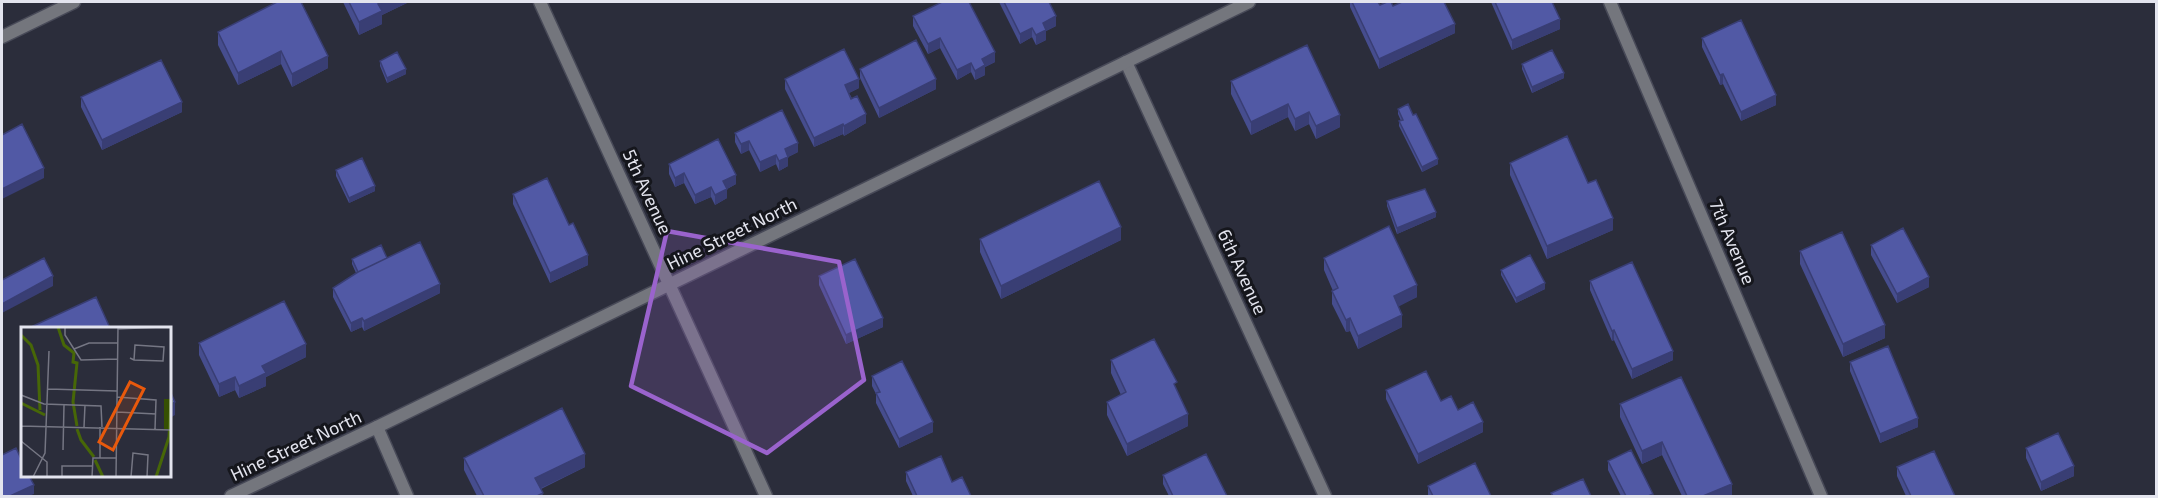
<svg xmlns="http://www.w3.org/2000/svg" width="2158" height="498" viewBox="0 0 2158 498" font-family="'Exo 2',sans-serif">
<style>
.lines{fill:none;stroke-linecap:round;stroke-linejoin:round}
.minor-casing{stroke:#484a58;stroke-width:15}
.tertiary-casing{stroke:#484a58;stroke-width:15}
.minor{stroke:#74767d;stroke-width:12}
.tertiary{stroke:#74767d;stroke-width:12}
.wall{fill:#464d8e}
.shaded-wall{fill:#393e74}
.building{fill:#5159a5;stroke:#393e74;stroke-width:1.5}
.marked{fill:#9a63cd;fill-opacity:0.2;stroke:#9a63cd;stroke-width:4.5;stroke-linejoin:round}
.labels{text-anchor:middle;stroke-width:6;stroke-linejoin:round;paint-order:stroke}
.street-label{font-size:18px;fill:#e3e4ee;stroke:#15161c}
.inset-river{fill:none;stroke:#476707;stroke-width:3}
.inset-road{fill:none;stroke:#757683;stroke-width:1.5}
.view{fill:#e8590c;fill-opacity:0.15;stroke:#e8590c;stroke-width:3}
.inset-edge{fill:none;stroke:#e3e4ee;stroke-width:3}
</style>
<rect width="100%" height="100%" fill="#2b2d3b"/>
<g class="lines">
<defs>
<path id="minor" d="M1610 2 1821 496
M2 37 74 2
M1126 62 1325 496
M377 427 407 496"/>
<path id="tertiary" d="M540 2 766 496
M231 496 377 427 1249 2"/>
</defs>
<use href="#minor" class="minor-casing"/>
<use href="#tertiary" class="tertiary-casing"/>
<use href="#minor" class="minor"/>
<use href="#tertiary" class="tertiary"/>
</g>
<path class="wall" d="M277 2 328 68 292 87 281 64 238 85 218 45V32Z
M343 2H409L382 15V24L359 35Z
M999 2H1049L1056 26 1046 31V40L1036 45 1032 37 1020 44Z
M1350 2H1378L1380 5 1393 6 1455 33 1379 69 1350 7Z
M1491 2H1552L1560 29 1512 50Z
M913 16 995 62 985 67V75L975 80 971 72 957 80 940 48 928 54 913 26Z
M1702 38 1776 105 1741 121 1723 84 1720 85 1702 47Z
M1307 45 1340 127 1316 139 1309 124 1295 131 1288 117 1251 135 1231 94V81Z
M380 61 406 74 387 83 380 66Z
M1522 64 1564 78 1532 93 1522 69Z
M860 69 936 89 879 118 860 78Z
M785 79 859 88 849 93 866 123 844 136 843 134 814 147 785 89Z
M81 97 182 112 102 150 81 107Z
M1398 109 1438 164 1422 172 1399 126V121H1401L1398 114Z
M735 133 798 152 788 157V166L779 171 776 164 760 172 749 150 741 154 735 142Z
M1510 163 1588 183 1613 230 1547 259 1510 175Z
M669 164 736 184 727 189V198L715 205 711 197 695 204 684 183 675 187 669 174Z
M336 170 375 191 349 203 336 176Z
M513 194 588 265 550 283 513 204Z
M1387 201 1436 217 1397 234 1387 206Z
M980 239 1121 240 1001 299 980 252Z
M1871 245 1929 287 1897 303 1871 255Z
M1800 251 1885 338 1843 357 1800 264Z
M387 258 440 293 364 331 362 327 351 332 333 297V288L356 273 352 264V259Z
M1324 258 1417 297 1398 306 1402 327 1358 349 1350 331 1346 332 1332 304V291H1333L1324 270Z
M1501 270 1545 289 1516 303 1501 275Z
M819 276 883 327 846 344 819 285Z
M1590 281 1673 360 1632 379 1614 340 1612 341 1590 290Z
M199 343 306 357 266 377V386L239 398 235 390 219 397 199 355Z
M1111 360 1177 390 1188 426 1127 456 1107 415V402L1121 395 1111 373Z
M1850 362 1918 427 1880 443 1850 371Z
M872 376 933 432 899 448 876 403V394L872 386Z
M1386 390 1441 401 1458 410 1483 432 1418 464 1386 399Z
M1620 404 1732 496H1682L1662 455 1642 464 1620 417Z
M2026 448 2074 476 2041 491 2026 458Z
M464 458 585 467 541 489 543 496H477L464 470Z
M1608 461 1653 496H1621L1608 470Z
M1897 467 1955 496H1906L1897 476Z
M906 472 952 482 971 496H913L906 481Z
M1163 475 1227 496H1169L1163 484Z
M1428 486 1491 496H1428Z"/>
<path class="shaded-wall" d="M383 2H409L382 15V24L359 35V22L378 4Z
M1056 16V26L1046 31V40L1036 45V35L1043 23Z
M1560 19V29L1512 50V40Z
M1455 24V33L1379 69V59Z
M1032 28V37L1020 44V34Z
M940 38V48L928 54V44Z
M281 51V64L238 85V73Z
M995 52V62L985 67V75L975 80V71L982 59Z
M328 56V68L292 87V74Z
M971 63V72L957 80V70Z
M406 69V74L387 83V78Z
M1564 73V78L1532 93V87Z
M1723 74V84L1720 85V75Z
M859 79V88L845 95V85Z
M936 79V89L879 118V108Z
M1776 95V105L1741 121V112Z
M182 102V112L102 150V140Z
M1288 104V117L1251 135V122Z
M1309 112V124L1295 131V119Z
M866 114V123L844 136V126Z
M1340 115V127L1316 139V126Z
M843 124V134L814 147V138Z
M749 141V150L741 154V144Z
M798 143V152L788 157V166L779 171V161L785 149Z
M776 155V164L760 172V162Z
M1438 159V164L1422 172V167Z
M44 168V178L2 199V189Z
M684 173V183L675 187V178Z
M736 175V184L727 189V198L715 205V195L723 181Z
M375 186V191L349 203V198Z
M711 187V197L695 204V195Z
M1436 212V217L1397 234V228Z
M1613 218V230L1547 259V246Z
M1121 227V240L1001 299V286Z
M588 255V265L550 283V273Z
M53 276V286L2 313V304Z
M1929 277V287L1897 303V294Z
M1545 283V289L1516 303V298Z
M440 284V293L364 331V321Z
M1417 285V297L1394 309V296Z
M1402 315V327L1358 349V336Z
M362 318V327L351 332V323Z
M883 318V327L846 344V335Z
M1350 318V331L1346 332V320Z
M1885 325V338L1843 357V344Z
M1614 330V340L1612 341V331Z
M306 344V357L266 377V386L239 398V386L262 366Z
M1673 351V360L1632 379V369Z
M235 377V390L219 397V384Z
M175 402V415L170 418V405Z
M1188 414V426L1127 456V444Z
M1918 418V427L1880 443V434Z
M933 422V432L899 448V439Z
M1483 422V432L1418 464V454Z
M1662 442V455L1642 464V451Z
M585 454V467L535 491V478Z
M2074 466V476L2041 491V482Z
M1732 484V496H1703Z
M34 485V494L29 496H10Z"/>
<path class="building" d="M277 2H301L328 56 292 74 281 51 238 73 218 32Z
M349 2H383L378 4 382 11 359 22Z
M942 2H969L995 52 982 59 985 65 975 71 971 63 957 70 940 38 928 44 913 16Z
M1004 2H1049L1056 16 1043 23 1046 30 1036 35 1032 28 1020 34Z
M1352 2H1378L1380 5 1387 2H1391L1393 6 1402 2H1444L1455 24 1379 59Z
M1495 2H1552L1560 19 1512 40Z
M1741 20 1776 95 1741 112 1723 74 1720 75 1702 38Z
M916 40 936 79 879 108 860 69Z
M1307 45 1340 115 1316 126 1309 112 1295 119 1288 104 1251 122 1231 81Z
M844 49 859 79 845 85 851 99 857 96 866 114 844 126 843 124 814 138 785 79Z
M1552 50 1564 73 1532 87 1522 64Z
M397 52 406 69 387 78 380 61Z
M161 60 182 102 102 140 81 97Z
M1408 104 1413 115 1416 114 1438 159 1422 167 1399 121 1403 120 1398 109Z
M782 110 798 143 785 149 788 157 779 161 776 155 760 162 749 141 741 144 735 133Z
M22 124 44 168 2 189V135Z
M1567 136 1588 183 1596 180 1613 218 1547 246 1510 163Z
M718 139 736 175 723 181 727 189 715 195 711 187 695 195 684 173 675 178 669 164Z
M362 158 375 186 349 198 336 170Z
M547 178 569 225 573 223 588 255 550 273 513 194Z
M1099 181 1121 227 1001 286 980 239Z
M1425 189 1436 212 1397 228 1387 201Z
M1389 226 1417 285 1394 296 1402 315 1358 336 1350 318 1346 320 1332 291 1338 288 1324 258Z
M1903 228 1929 277 1897 294 1871 245Z
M1842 232 1885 325 1843 344 1800 251Z
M420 242 440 284 364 321 362 318 351 323 333 288 358 272Z
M381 245 387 258 358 272 352 259Z
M1530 255 1545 283 1516 298 1501 270Z
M44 258 53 276 2 304V280Z
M855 259 883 318 846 335 819 276Z
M1632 262 1673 351 1632 369 1614 330 1612 331 1590 281Z
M96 297 110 328H35L33 326Z
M284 301 306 344 262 366 266 373 239 386 235 377 219 384 199 343Z
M1154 339 1177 382 1174 384 1188 414 1127 444 1107 402 1126 392 1111 360Z
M1888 346 1918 418 1880 434 1850 362Z
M902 361 933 422 899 439 876 393 880 392 872 376Z
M1426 371 1441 401 1451 396 1458 410 1473 402 1483 422 1418 454 1386 390Z
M1681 377 1732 484 1703 496H1687L1662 442 1642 451 1620 404Z
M170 391 175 402 170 405Z
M562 408 585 454 535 478 543 493 537 496H484L464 458Z
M2058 433 2074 466 2041 482 2026 448Z
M16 448 22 461V476H29L34 485 10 496H2V455Z
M1631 450 1653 494 1648 496H1626L1608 461Z
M1934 451 1955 496H1911L1897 467Z
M1206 454 1227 496H1173L1163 475Z
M941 456 952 482 962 477 971 496H917L906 472Z
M1475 463 1491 496H1433L1428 486Z
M1583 479 1591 496H1553L1551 493Z"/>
<path class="marked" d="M667 231 839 262 864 380 767 453 631 386Z"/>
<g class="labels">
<g class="street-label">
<text transform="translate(647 192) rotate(65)" y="6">5th Avenue</text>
<text transform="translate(732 234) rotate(-26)" y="6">Hine Street North</text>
<text transform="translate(1732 242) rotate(67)" y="6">7th Avenue</text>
<text transform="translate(1242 272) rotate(65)" y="6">6th Avenue</text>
<text transform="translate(296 446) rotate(-25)" y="6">Hine Street North</text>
</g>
</g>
<g transform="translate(21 327)">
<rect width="150" height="150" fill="#2b2d3b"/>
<path d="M143 72H150V102H143Z" fill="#365002"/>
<path class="inset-river" d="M37 0 43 18 53 26 52 35 56 36 52 75 56 99M0 8 10 18 17 38 19 83M0 76 24 88M56 102 60 113 73 130M74 133 82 150M135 150 148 110 150 73"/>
<path class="inset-road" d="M44 0V8L60 33 96 32M97 2 140 0M53 22 68 16H97M109 31 113 33 142 34 143 20 114 18 113 33M27 62 96 64M0 68 23 77 80 79 81 100M96 70 135 73 134 102M96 85 135 87M0 86V106M0 99 150 103M63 100 64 78M0 114 26 135V150M42 123 43 78M79 131V100M12 150 24 126 28 24M41 150V139H71M71 150 72 131H95M95 150 97 0M110 150 112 126 127 128 126 150"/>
<path class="view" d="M109 55 123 62 92 123 78 115Z"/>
<rect width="150" height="150" class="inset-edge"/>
</g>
<rect width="2158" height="498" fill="none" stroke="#e3e4ee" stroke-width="6"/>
</svg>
